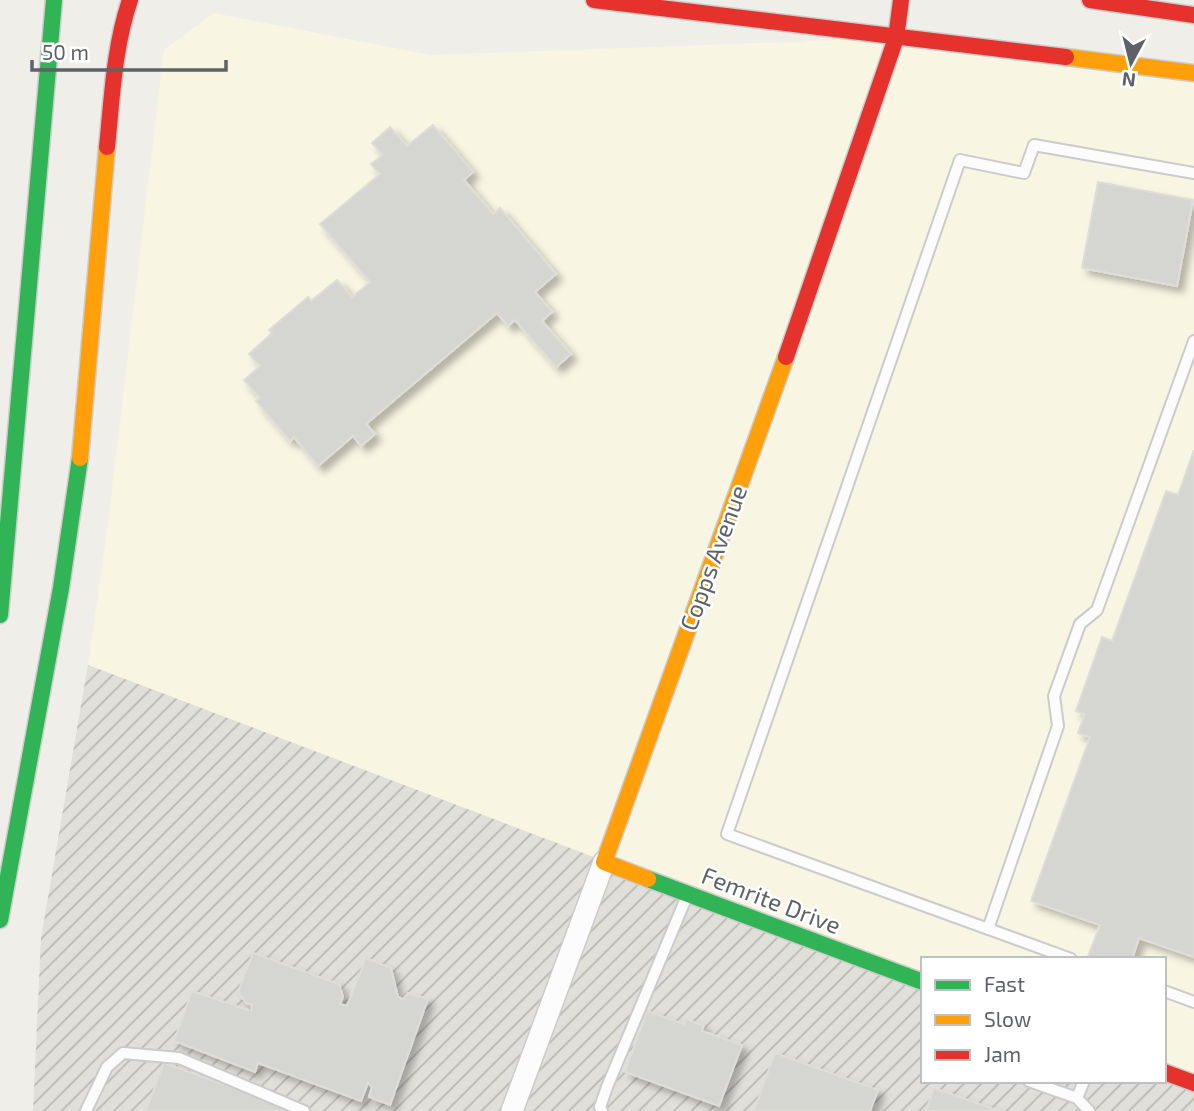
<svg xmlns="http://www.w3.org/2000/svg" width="1194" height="1111" viewBox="0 0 1194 1111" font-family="'Exo 2',sans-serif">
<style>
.commercial{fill:#f8f5e3}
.industrial{fill:url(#industrial-furrows)}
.building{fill:#d5d5d2;stroke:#deddd8;stroke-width:2;filter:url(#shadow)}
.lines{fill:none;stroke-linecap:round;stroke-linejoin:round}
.lane-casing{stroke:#cccbcb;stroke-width:14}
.street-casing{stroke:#cccbcb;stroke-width:24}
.fast-casing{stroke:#cbcccb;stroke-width:19}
.slow-casing{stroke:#cbcccb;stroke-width:19}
.jam-casing{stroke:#cbcccb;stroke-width:19}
.lane{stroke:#fdfcfc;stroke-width:10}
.street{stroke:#fdfcfc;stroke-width:21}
.fast{stroke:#30b455;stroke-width:16}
.slow{stroke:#ff9f0a;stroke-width:16}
.jam{stroke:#e5322d;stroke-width:16}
.labels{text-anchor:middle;stroke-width:5;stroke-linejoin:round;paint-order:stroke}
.street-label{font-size:24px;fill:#5e6168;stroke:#fff}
</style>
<defs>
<pattern id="industrial-furrows" width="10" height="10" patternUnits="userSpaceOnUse" patternTransform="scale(1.75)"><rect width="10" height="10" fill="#e0dfda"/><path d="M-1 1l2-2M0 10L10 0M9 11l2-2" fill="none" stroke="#b9b8b5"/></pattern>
<filter id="shadow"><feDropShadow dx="6" dy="6" stdDeviation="3.5" flood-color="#0004"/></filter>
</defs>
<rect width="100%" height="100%" fill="#efeee9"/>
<path class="commercial" d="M214 13 431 55 896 38 1194 73V1083L1164 1072V959H923V982L88 665 108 524 164 50Z"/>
<path class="industrial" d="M88 665 923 982V1081L1194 1083V1111H33L41 938Z"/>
<path class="building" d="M433 125 473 172 464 180 493 214 500 208 556 274 535 292 552 312 542 321 571 354 556 367 515 320 508 326 497 313 366 424 375 434 361 446 353 436 318 466 294 437 290 441 256 401 260 398 244 380 260 366 249 354 272 333 269 330 308 297 311 301 337 280 352 297 370 282 320 224 380 174 371 164 383 155 372 143 390 127 407 146Z
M1098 182 1193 200 1177 286 1082 268Z
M1194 450V957L1139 938 1132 959H1087L1100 925 1031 901 1090 737 1078 733 1085 714 1076 711 1102 637 1112 641 1166 491 1178 495Z
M253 953 339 984 343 997 340 1004 347 1006 366 958 391 968 398 997 403 999 408 993 428 999 390 1105 369 1097 372 1087 368 1083 361 1101 258 1063 255 1072 174 1041 192 991 251 1011 252 1005 246 1003 238 992Z
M647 1011 684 1024 686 1019 704 1026 702 1031 742 1045 719 1106 625 1072Z
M775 1053 878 1090 870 1111H754Z
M164 1063 292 1109 291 1111H146Z
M934 1088 999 1111H926Z"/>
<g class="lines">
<defs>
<path id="lane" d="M988 929 1058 726 1054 696 1080 624 1097 610 1194 341
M1071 959 727 834 960 160 1024 173 1034 145 1194 173
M1164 991 1194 1002
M1029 1081 1077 1098 1089 1111
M1077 1098 1084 1081
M86 1111 107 1067 123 1053 179 1058 304 1111
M602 1111 600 1107 607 1087 687 896"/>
<path id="street" d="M512 1111 604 862"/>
<path id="fast" d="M0 615 54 0
M648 879 923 982
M0 920 61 588 80 458"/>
<path id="slow" d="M1066 57 1194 73
M80 458 107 147
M648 879 604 862 786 357"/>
<path id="jam" d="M594 0 1066 57
M1090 0 1194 15
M107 147C112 98 114 47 130 0
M786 357 896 38 901 0
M1164 1072 1194 1083"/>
</defs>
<use href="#lane" class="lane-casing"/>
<use href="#street" class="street-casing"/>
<use href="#fast" class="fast-casing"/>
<use href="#slow" class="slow-casing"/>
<use href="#jam" class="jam-casing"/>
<use href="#lane" class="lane"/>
<use href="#street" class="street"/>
<use href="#fast" class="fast"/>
<use href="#slow" class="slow"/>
<use href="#jam" class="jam"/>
</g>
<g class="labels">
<g class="street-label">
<text transform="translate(714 558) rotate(-70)" y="8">Copps Avenue</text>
<text transform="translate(771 901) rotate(21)" y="8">Femrite Drive</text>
</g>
</g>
<rect x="921" y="957" width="245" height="126" fill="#ffffff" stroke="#bfc0c3" stroke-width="2"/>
<rect x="935" y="980" width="35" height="10" fill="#30b455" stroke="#bfc0c3" stroke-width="2"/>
<text x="984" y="992" font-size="21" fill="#5e6168">Fast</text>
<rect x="935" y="1015" width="35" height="10" fill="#ff9f0a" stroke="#bfc0c3" stroke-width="2"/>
<text x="984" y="1027" font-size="21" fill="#5e6168">Slow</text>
<rect x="935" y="1050" width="35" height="10" fill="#e5322d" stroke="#bfc0c3" stroke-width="2"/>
<text x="984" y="1062" font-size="21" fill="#5e6168">Jam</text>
<g transform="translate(1131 63) rotate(187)" stroke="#ffffff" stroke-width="5" paint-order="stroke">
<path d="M0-5L12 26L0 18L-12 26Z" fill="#5e6168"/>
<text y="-10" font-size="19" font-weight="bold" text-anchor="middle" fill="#5e6168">N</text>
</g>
<path d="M32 60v10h194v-10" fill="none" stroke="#5e6168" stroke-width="3.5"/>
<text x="42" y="60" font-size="21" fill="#5e6168" stroke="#ffffff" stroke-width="5" paint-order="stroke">50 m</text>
</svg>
